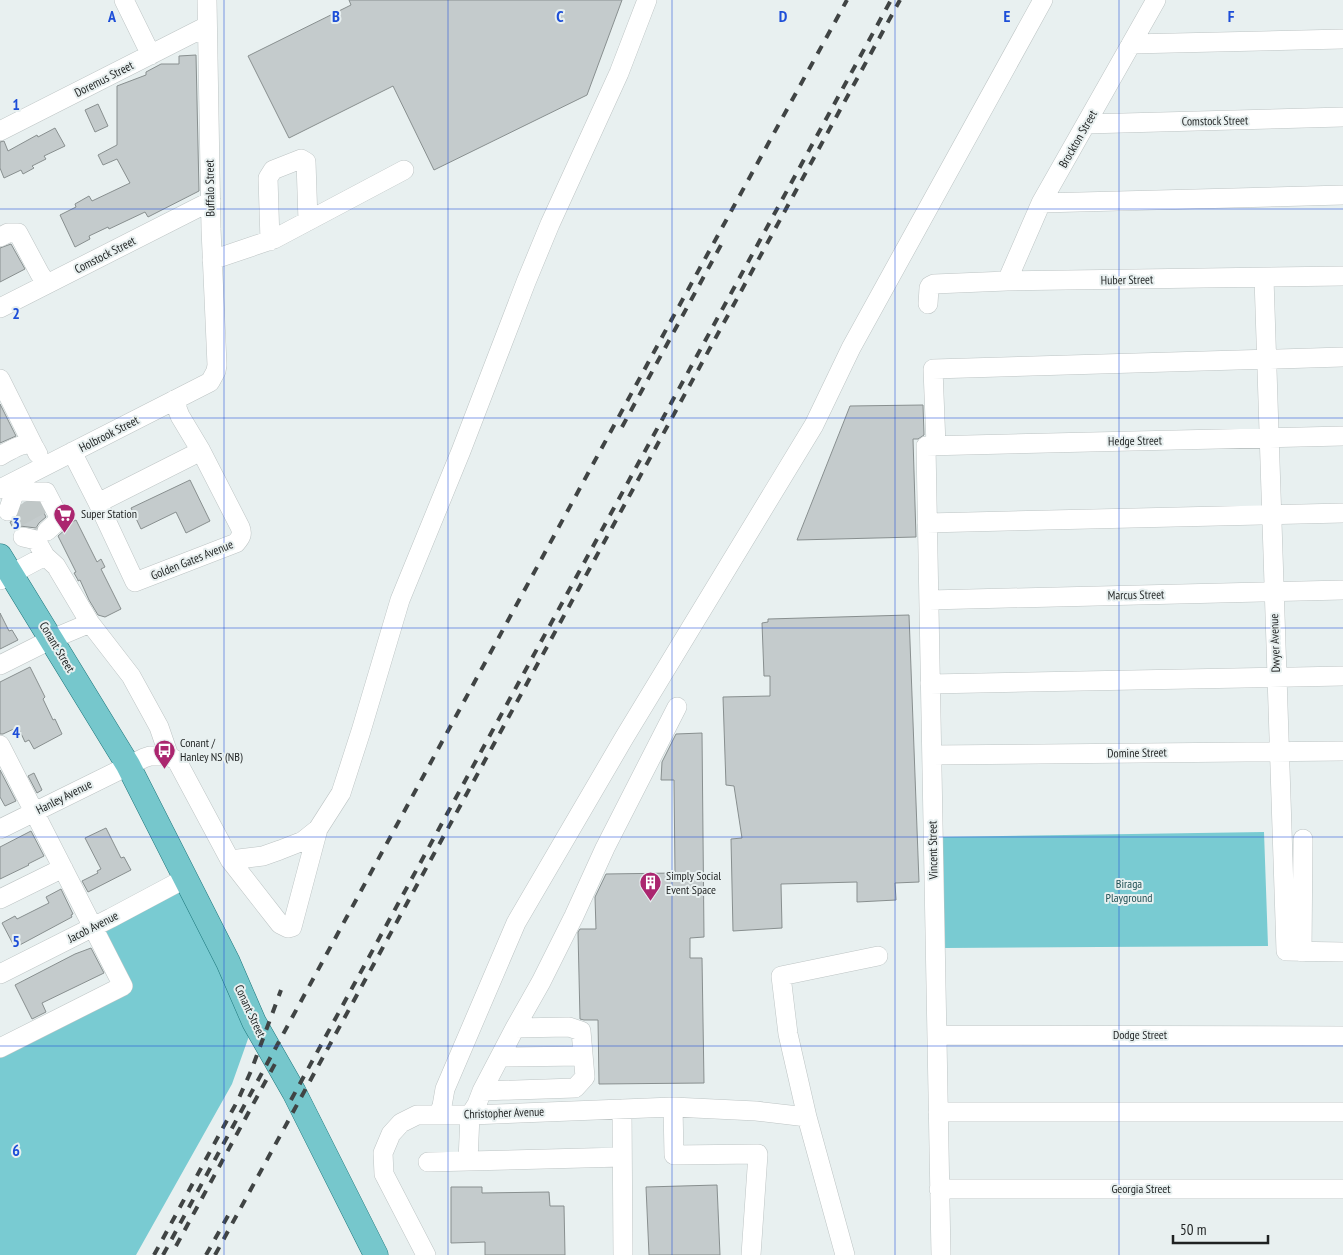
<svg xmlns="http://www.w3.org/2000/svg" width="1343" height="1255" viewBox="0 0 1343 1255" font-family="'PT Sans Narrow',sans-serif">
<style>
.green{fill:#79cbd2}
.building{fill:#c4cbcc;stroke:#888f8f}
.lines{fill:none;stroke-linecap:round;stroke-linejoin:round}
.minor-tunnel{stroke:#c0c7c7;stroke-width:19;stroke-dasharray:19 9;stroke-linecap:butt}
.minor-casing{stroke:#bdc4c4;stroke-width:20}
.major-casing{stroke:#1c757a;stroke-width:25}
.minor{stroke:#fff;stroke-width:19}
.major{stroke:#76c7cc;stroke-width:24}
.rail{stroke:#404444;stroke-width:4;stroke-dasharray:9 9;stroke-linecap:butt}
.grid{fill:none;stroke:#1d4ed8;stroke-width:1;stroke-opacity:0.55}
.labels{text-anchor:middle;stroke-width:4;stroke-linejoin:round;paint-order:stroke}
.street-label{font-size:12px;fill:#1f2222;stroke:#e8f0f0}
.poi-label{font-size:12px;fill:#1f2222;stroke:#e8f0f0;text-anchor:start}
.park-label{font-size:12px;fill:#1f4f53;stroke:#e8f0f0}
.grid-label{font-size:16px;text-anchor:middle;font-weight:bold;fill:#1d4ed8;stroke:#e8f0f0;stroke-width:4;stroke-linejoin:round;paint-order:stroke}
</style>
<rect width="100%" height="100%" fill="#e8f0f0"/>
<path class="green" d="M1264 832 1268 946 945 948 940 837Z
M186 878 254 1022 232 1084 136 1255H0V1048L123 986 94 927Z"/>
<path class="building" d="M349 0H622L587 95 434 170 393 86 289 138 248 56 351 5Z
M196 55 199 191 148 217 145 212 109 229 108 227 89 236 90 239 75 247 60 215 76 207 75 204 89 196 92 201 130 183 117 159 103 165 98 155 117 145V86L146 75V72L161 64H179V56Z
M98 104 108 126 95 132 85 110Z
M55 128 65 146 44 156 46 159 32 166 34 168 23 174 21 170 4 178 0 168V142L4 141 8 151 37 135 38 137Z
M11 244 25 269 0 282V248Z
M0 404 16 436 0 443Z
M923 405 924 435 918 439H913L916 537 797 540 850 406Z
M190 480 210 521 186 533 176 512 141 529 131 508Z
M25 503H39L46 517 39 523 36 528 20 526 14 530 10 522 16 519 23 504Z
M76 520 97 562 101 559 105 567 101 569 121 609 105 617 98 615 89 600 80 580 78 581V580L74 573 76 572 58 536 68 527 70 523Z
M0 613 9 631 12 630 18 640 0 649Z
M909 615 919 882 895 883 896 900 857 902V882L781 884 782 928 733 931 731 839 742 838 734 786 726 785 723 697 770 696V676H764L762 623 768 622V619Z
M30 667 45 697 43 699 53 720 55 719 62 734 34 749 29 740 25 742 18 727 3 734H0V682Z
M702 733 704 937 690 938V958H702L704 1083 599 1084 598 1020H584L580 1019 578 932 580 929H596L595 897 606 874 675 873 674 780H661L662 762 676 734Z
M0 770 16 801 5 806 0 797Z
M34 773 42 790 37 793 28 776Z
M106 828 121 858 124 857 131 870 88 892 82 881 98 873 97 871 101 869 85 838Z
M31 831 44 856 28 864 29 865 0 879V847Z
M61 889 73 914 71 915 72 917 16 947 14 943 13 944 2 923 15 916 17 919 49 903 46 897Z
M91 948 104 973 42 1003 46 1012 32 1019 15 985 75 954Z
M717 1185 720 1255H649L646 1187Z
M451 1187H482V1193L549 1192 550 1206H564L565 1255H485V1242L451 1243Z"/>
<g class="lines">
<path class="minor-tunnel" d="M31 499 44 526
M18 506 32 532"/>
<defs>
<path id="minor" d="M124 0 151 55
M1131 44 1343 39
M1086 124 1343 117
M0 131 207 26
M1041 203 1343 195
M0 237 8 233H18L40 274 47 284
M270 241 268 178 273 170 301 159 306 162 308 221
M212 260 274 239 404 170
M1264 278 1286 951 1343 952
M1007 281 1041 203 1156 0
M928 304 929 288 930 286 934 284 1007 281 1343 276
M0 308 211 201
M0 379 34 447
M174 400 180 416 201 451
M936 445 933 369 1343 357
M72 452 98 503 201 451 240 527C243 534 241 537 236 543L135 582 98 503
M0 456C7 452 23 442 31 445 35 446 36 451 38 454
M0 489 210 382 216 371 217 365 211 229 207 0
M8 511 13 497 17 491 46 492 60 519 47 531
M927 523 1343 513
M23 537 36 540 45 556
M0 580 45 556 56 566 90 623 131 676 159 727 169 756
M929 600 1343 590
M0 665 52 639 90 623
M930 684 1343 676
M0 745 123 986 0 1048
M932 755 1343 751
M0 829 144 758 150 756H169L177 761 230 860 280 924 288 928 292 927 318 829
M230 860 263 856 280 850 303 841 318 829 341 793 361 731 400 600 461 451 526 282 550 224 619 73 647 0
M0 899 63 868
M1302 952 1303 839
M0 974 111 918 186 878
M515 1028 541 982 574 916 605 848 677 707
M937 1035 1343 1036
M500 1057 583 1056
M673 1107 674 1155 758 1154 751 1255
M622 1109 623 1255
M938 1112H1343
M438 1115 442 1106 445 1089 516 923 624 738 814 425 851 348 1043 0
M807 1117 788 1034 781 976 878 956
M468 1161 470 1115 477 1104 482 1091 515 1028 569 1027 581 1031 585 1077 575 1088 482 1091
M428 1162 622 1157
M939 1189H1343
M426 1255 384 1174 383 1153 391 1134 401 1123 417 1115H470L673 1107 756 1111 807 1117 845 1255
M941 1255 926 446 1343 436"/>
<path id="major" d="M0 556 128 765 228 962 254 1022 294 1092 376 1255"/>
</defs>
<use href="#minor" class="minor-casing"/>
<use href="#major" class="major-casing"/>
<use href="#minor" class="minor"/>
<use href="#major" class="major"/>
<path class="rail" d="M622 427 721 245
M291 1100 891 0
M176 1246 276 1062
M154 1255 238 1100 251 1071 281 990
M163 1255 667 328 847 0
M206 1255 229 1214
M215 1255 900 0"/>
</g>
<path class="grid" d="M224 0V1255M448 0V1255M672 0V1255M895 0V1255M1119 0V1255M0 209H1343M0 418H1343M0 628H1343M0 837H1343M0 1046H1343"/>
<defs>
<symbol id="supermarket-pin" viewBox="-11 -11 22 30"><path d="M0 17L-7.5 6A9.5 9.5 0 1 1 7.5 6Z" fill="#ab266f" stroke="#e8f0f0"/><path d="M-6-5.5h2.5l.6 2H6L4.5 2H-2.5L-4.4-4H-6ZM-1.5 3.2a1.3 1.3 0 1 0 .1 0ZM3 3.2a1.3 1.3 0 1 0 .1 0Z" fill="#fff"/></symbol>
<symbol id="bus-pin" viewBox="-11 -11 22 30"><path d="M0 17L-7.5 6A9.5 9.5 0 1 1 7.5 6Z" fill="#ab266f" stroke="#e8f0f0"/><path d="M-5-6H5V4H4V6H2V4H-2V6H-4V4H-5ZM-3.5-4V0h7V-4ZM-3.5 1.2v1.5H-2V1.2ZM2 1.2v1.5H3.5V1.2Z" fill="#fff"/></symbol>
<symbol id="building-pin" viewBox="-11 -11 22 30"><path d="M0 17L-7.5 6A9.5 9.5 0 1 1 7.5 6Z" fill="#ab266f" stroke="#e8f0f0"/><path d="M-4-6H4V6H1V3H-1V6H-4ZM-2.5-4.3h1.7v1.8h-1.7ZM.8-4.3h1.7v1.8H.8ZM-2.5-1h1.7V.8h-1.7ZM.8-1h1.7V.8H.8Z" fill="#fff"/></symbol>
</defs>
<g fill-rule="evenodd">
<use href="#supermarket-pin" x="52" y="502" width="25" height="34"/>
<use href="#bus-pin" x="152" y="738" width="25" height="34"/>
<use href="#building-pin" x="638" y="870" width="25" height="34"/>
</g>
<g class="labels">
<g class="street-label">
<text transform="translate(104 79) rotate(-27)" y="4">Doremus Street</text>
<text transform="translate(1215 121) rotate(-1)" y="4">Comstock Street</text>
<text transform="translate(1078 139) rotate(-60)" y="4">Brockton Street</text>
<text transform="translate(210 188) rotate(-91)" y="4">Buffalo Street</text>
<text transform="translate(105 255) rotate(-27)" y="4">Comstock Street</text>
<text transform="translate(1127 280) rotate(-1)" y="4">Huber Street</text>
<text transform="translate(109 434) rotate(-27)" y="4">Holbrook Street</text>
<text transform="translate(1135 441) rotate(-1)" y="4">Hedge Street</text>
<text transform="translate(192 560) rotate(-22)" y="4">Golden Gates Avenue</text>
<text transform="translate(1136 595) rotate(-1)" y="4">Marcus Street</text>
<text transform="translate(1275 643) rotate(-92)" y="4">Dwyer Avenue</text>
<text transform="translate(57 647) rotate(59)" y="4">Conant Street</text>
<text transform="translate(1137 753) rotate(-1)" y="4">Domine Street</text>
<text transform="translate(64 797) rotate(-27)" y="4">Hanley Avenue</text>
<text transform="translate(933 850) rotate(-91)" y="4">Vincent Street</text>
<text transform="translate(93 927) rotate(-27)" y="4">Jacob Avenue</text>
<text transform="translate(250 1011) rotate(65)" y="4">Conant Street</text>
<text x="1140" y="1039">Dodge Street</text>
<text transform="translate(504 1113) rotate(-2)" y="4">Christopher Avenue</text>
<text x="1141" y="1193">Georgia Street</text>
</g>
<g class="poi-label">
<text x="81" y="518">Super Station</text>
<text x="180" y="747">Conant /<tspan x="180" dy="14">Hanley NS (NB)</tspan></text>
<text x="666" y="880">Simply Social<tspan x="666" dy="14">Event Space</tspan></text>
</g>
<g class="park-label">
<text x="1129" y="888">Biraga<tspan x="1129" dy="14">Playground</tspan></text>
</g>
</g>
<g class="grid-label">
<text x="112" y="22">A</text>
<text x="336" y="22">B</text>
<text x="560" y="22">C</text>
<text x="783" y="22">D</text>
<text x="1007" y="22">E</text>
<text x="1231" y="22">F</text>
<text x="16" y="110">1</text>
<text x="16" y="319">2</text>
<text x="16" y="529">3</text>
<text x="16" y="738">4</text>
<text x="16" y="947">5</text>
<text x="16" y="1156">6</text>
</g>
<path d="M1173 1235v8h95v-8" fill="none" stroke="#1f2222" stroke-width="2.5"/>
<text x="1180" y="1235" font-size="15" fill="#1f2222" stroke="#e8f0f0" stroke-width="4" paint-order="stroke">50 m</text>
</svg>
